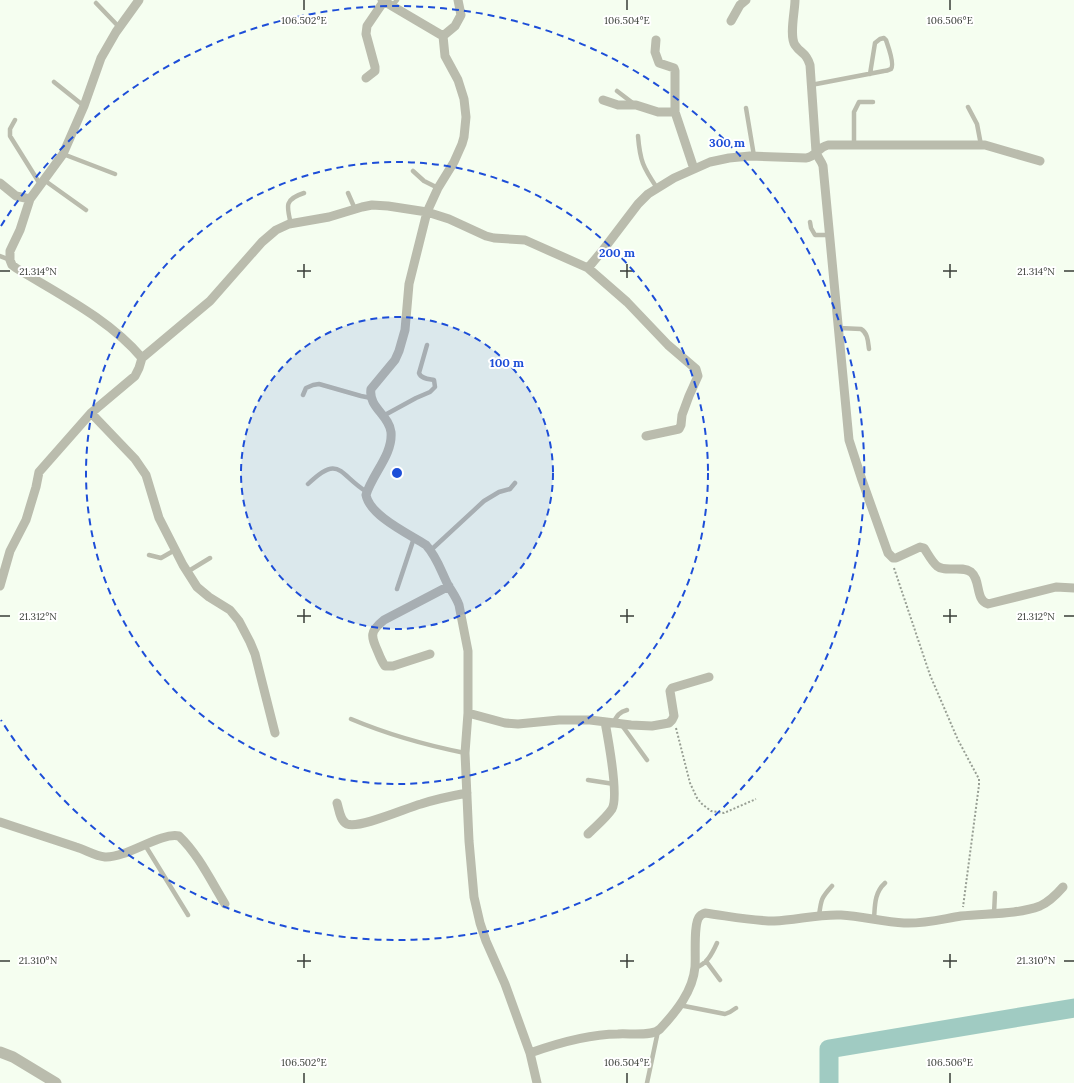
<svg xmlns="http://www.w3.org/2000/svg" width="1074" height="1083" viewBox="0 0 1074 1083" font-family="Lora,serif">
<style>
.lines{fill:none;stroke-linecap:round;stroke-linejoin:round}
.river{stroke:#a0cbc2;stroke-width:19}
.path{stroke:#989f94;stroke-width:2;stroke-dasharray:2 2;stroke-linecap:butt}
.service{stroke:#babcad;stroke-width:4.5}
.minor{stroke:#babcad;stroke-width:9}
.tertiary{stroke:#babcad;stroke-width:11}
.ticks{fill:none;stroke:#393e37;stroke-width:1.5}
.ring{fill:none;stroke:#1d4ed8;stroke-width:2;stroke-dasharray:7 5}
.ticks-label{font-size:10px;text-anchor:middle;fill:#393e37;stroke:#fff;stroke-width:4;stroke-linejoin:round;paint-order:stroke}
.centre{fill:#1d4ed8;stroke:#fff;stroke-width:2}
.ring-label{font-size:12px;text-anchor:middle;font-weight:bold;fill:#1d4ed8;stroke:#fff;stroke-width:4;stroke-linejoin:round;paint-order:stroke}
</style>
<rect width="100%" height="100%" fill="#f5fef0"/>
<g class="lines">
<path class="river" d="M829 1083V1049L1074 1008"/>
<path class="path" d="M894 568 930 675 958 740 979 779V785L963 907
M676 728 690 783 697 798 702 804 711 811 724 813 756 799"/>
<path class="service" d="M96 3 119 27
M392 6 397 0
M54 82 84 106
M811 85 884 71C886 71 889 70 891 69 895 64 888 46 886 40L884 38 880 39 875 43 870 74
M617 91 634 104
M968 107 977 124 981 145
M746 108 754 156
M15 120 10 129V136L40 184
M638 136C640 161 643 167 657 188
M854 145V112L859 102H873
M63 154 115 174
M413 171 424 181 438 188
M44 180 86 210
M348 193 355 209
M810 222 811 228 815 235H829
M291 224C286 205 285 199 304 193
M0 256 10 260
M839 328 861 329C868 333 868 342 869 349
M303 395 306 388 313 385 319 384 361 396 371 398
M383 416 416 398 430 392 435 387 434 380C429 379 421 379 419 373L427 345
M308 484C340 453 339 475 367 492
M431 550 484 501 499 492 510 489 515 483
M149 555 161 558 175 550
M187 572 210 558
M397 589 414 538
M351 719C389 735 425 745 465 753
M613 723C617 716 619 712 627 710
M621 724 647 760
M588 780 614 784
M145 845 188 915
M994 914 995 893
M819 916C821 900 821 898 832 886
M874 919C875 906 874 893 885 883
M706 961 720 980
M695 968C707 964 712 954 717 943
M679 1005 725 1014 730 1012 736 1008
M647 1083 658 1031"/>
<path class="minor" d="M382 0 443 36 445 56 458 80 464 99 466 117 464 137 462 144 454 162 438 188 427 212 409 284 405 330 399 351 395 360 371 389C368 407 389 415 391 432 393 455 372 474 366 495 370 516 409 534 426 545 437 557 441 571 448 585 452 592 456 597 459 605L468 651V713L465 753 469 841 474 897 480 923 486 941 505 984 530 1053 537 1083
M795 0C795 11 789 36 795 45 801 54 806 52 810 65L816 152C817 157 821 160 823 166L849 440 862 480 888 553 893 558H896L920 547 924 548C928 554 932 562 937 566 945 573 961 565 971 572 981 580 975 600 988 604L1056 587 1074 588
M731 21 740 5 746 0
M443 36 455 26 461 15 458 0
M656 40 655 52 659 63 674 68 675 71V112L694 169
M366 78 375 71V67L366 34 367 26 384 1
M603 100 618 105H636L658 112H675
M0 183 16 196 30 199
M588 268 627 302 668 345 696 369 698 376 689 396 682 415 681 425 679 429 646 436
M142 358 210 301 262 242 276 230 289 224 329 217 362 207 372 205 388 206 427 212 449 219 486 236 494 238 525 240 588 268 603 250 638 204 648 194 674 178 710 162 729 158 750 156 806 158C816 157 816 148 828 145H985L1040 161
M91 413 135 459 146 475 159 518 183 565 197 587 209 597 230 610 239 621 250 642 255 654 275 733
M0 586 10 551 26 520 36 487 39 472 91 413 135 376 139 368 142 358C109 319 60 295 16 268L12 265 10 260V251L20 230 30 199 63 154 84 106 101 58 116 32 139 0
M430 654 393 666H385C382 662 380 657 378 652 371 636 369 632 384 620L449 586
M468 713 505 723 518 724 559 720H590L631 725 652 726 669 723 672 720 674 716 670 691 672 688 709 677
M337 803C339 809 340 821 347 824 360 829 406 808 421 804 436 799 451 796 467 793
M0 822C25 830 51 839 76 847 86 850 95 856 105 857 127 858 160 832 179 836 198 854 211 881 225 904
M588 834C596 826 606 818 612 809 619 797 608 738 605 722
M530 1053C558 1043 588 1034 618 1034 629 1033 652 1037 660 1029 676 1012 693 991 695 967 696 956 693 922 700 916 701 914 703 914 705 913 728 916 751 921 774 921 797 920 818 914 841 915 862 916 883 922 904 923 924 924 942 919 961 916 986 913 1016 915 1040 906 1049 902 1056 895 1063 887"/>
<path class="tertiary" d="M0 1052 13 1057 56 1083"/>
</g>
<path class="ticks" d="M304 0V10M627 0V10M950 0V10M304 264V278M627 264V278M950 264V278M0 271H10M297 271H311M620 271H634M943 271H957M1064 271H1074M304 609V623M627 609V623M950 609V623M0 616H10M297 616H311M620 616H634M943 616H957M1064 616H1074M304 954V968M627 954V968M950 954V968M0 961H10M297 961H311M620 961H634M943 961H957M1064 961H1074M304 1073V1083M627 1073V1083M950 1073V1083"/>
<circle cx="397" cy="473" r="156" fill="#1d4ed8" fill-opacity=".12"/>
<g class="ring">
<circle cx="397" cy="473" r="156"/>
<circle cx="397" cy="473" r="311"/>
<path d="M1 226A467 467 0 1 1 1 720"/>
</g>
<g class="ticks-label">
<text x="304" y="24">106.502°E</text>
<text x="627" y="24">106.504°E</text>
<text x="950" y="24">106.506°E</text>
<text x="38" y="275">21.314°N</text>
<text x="1036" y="275">21.314°N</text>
<text x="38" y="620">21.312°N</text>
<text x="1036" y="620">21.312°N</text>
<text x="38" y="964">21.310°N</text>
<text x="1036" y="964">21.310°N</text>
<text x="304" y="1066">106.502°E</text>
<text x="627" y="1066">106.504°E</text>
<text x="950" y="1066">106.506°E</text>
</g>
<circle cx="397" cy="473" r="6" class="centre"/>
<g class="ring-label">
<text x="727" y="147">300 m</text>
<text x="617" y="257">200 m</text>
<text x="507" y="367">100 m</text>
</g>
</svg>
